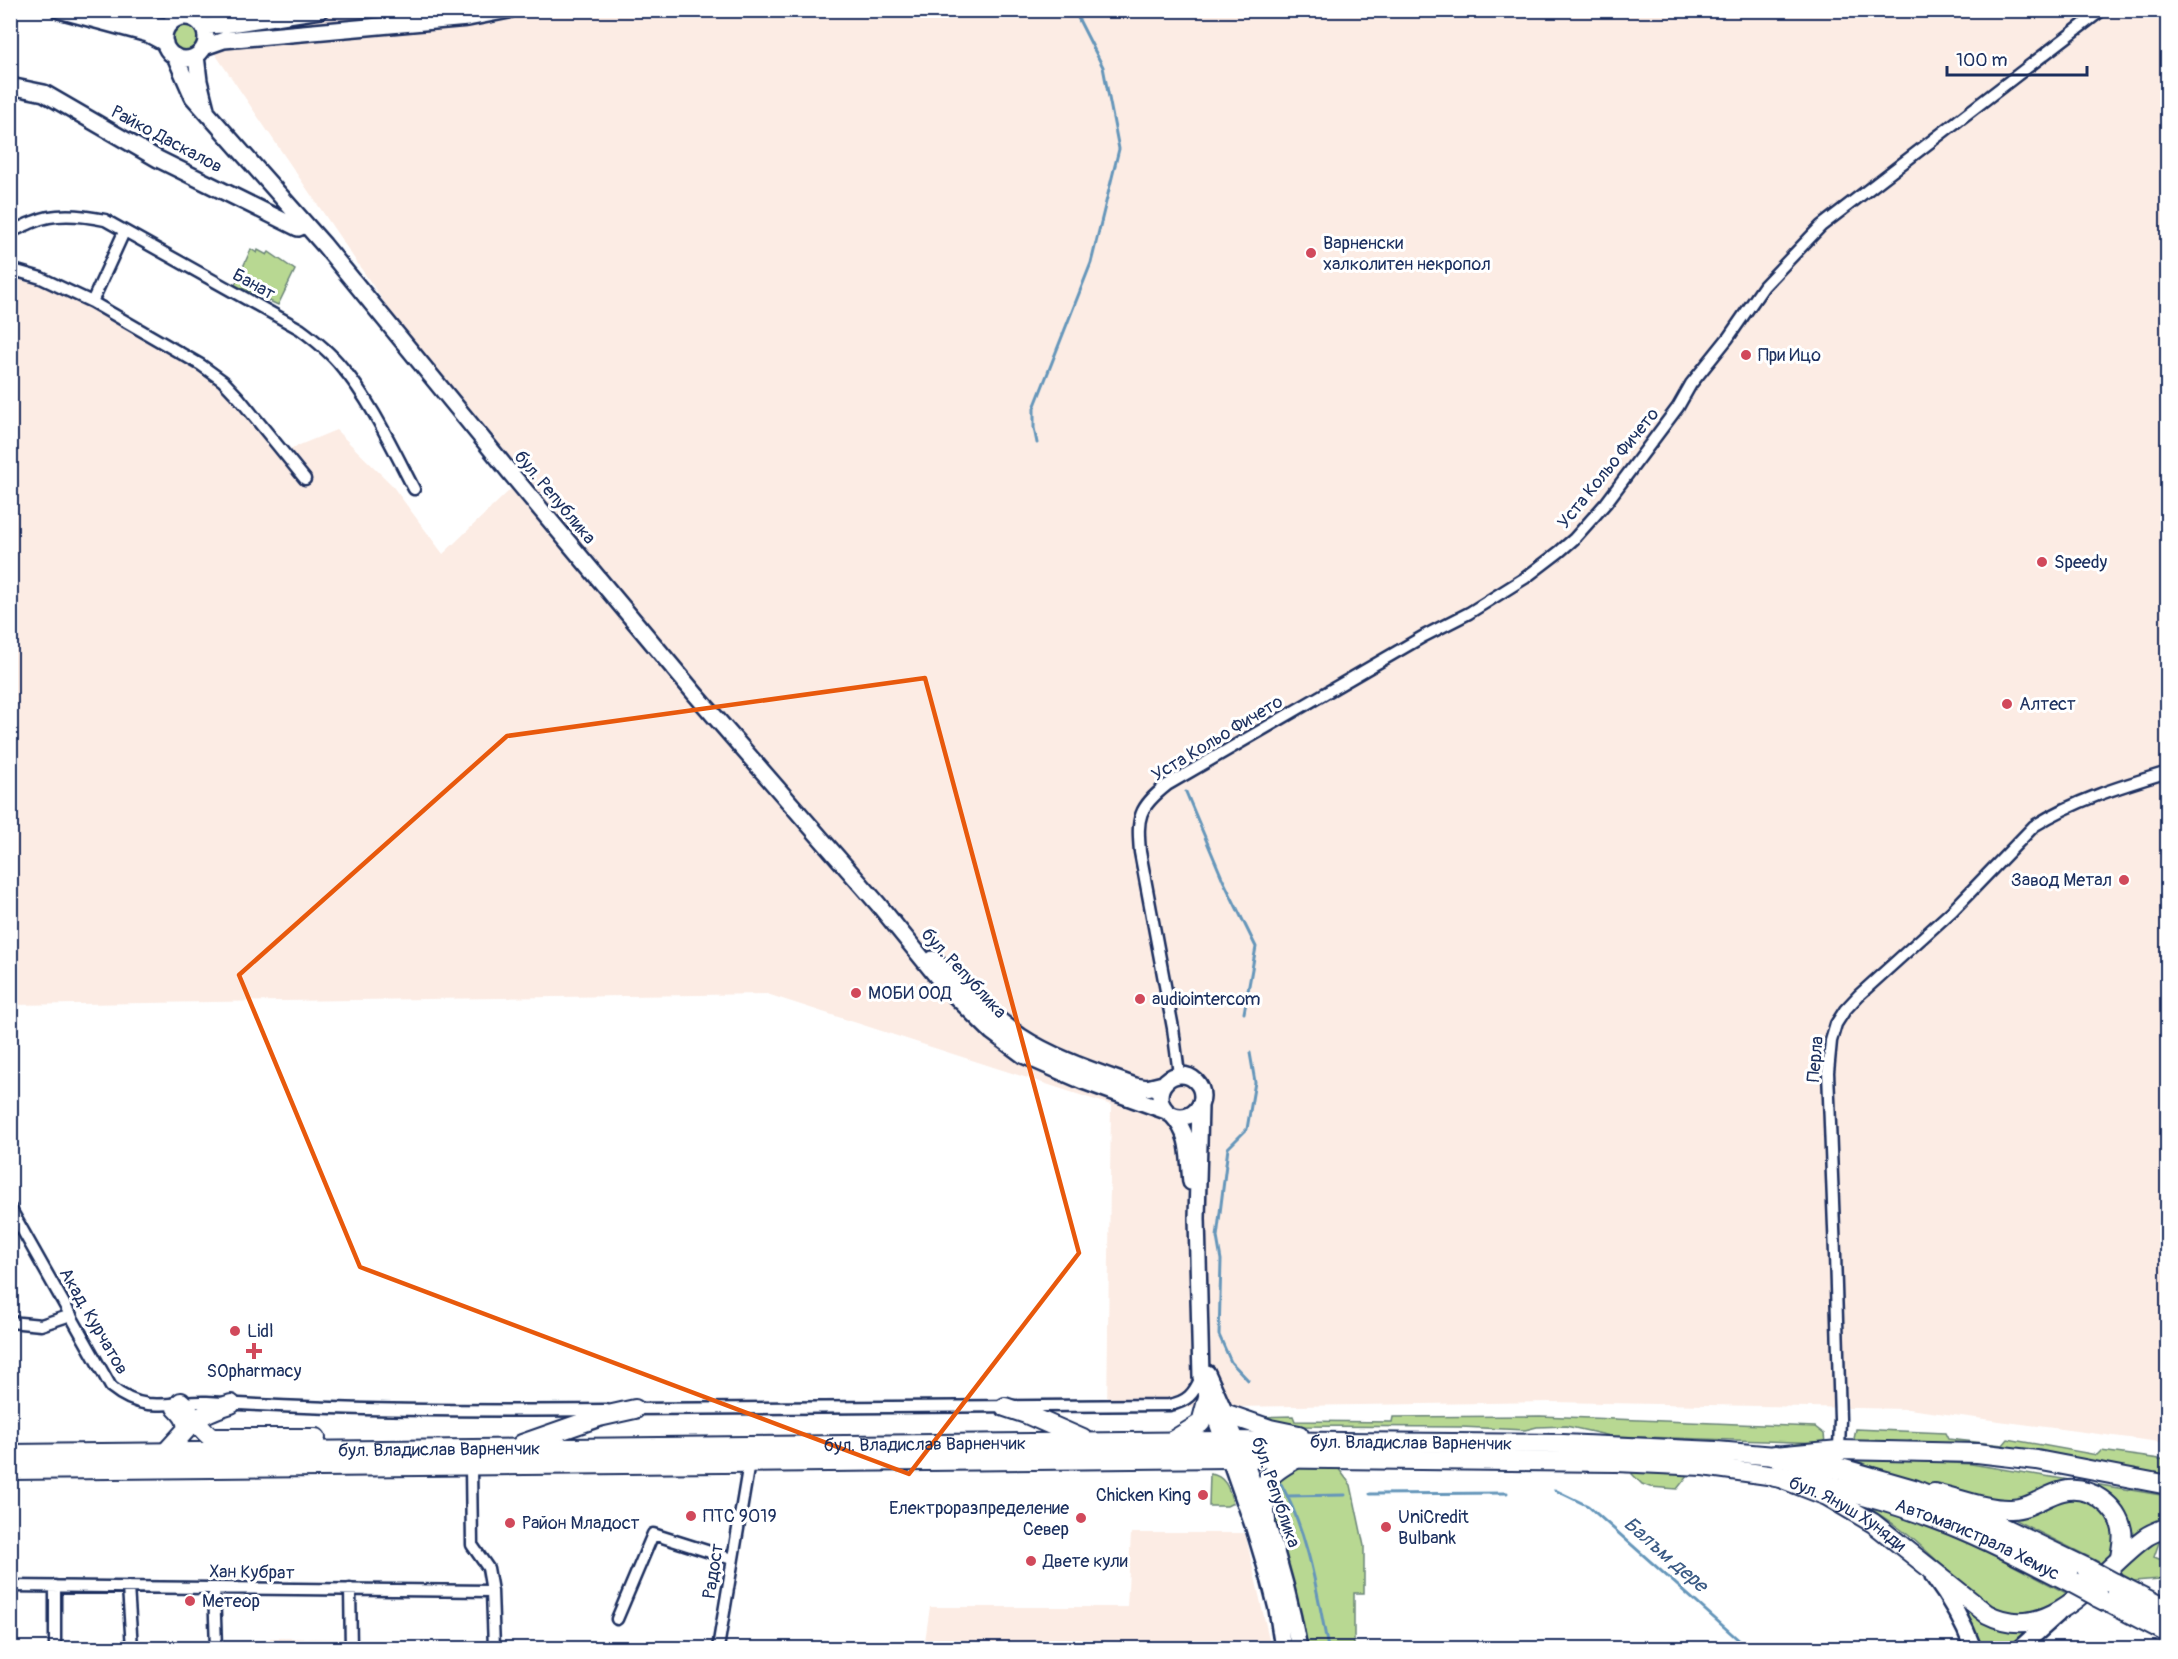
<svg xmlns="http://www.w3.org/2000/svg" width="2178" height="1659" viewBox="0 0 2178 1659" font-family="Pangolin,sans-serif">
<style>
.built{fill:#fcece4}
.green{fill:#b8d892;stroke:#6a8478;stroke-width:1.5}
.lines{fill:none;stroke-linecap:round;stroke-linejoin:round}
.stream{stroke:#6596ba;stroke-width:3}
.street-casing{stroke:#1b2f5e;stroke-width:15}
.secondary-casing{stroke:#1b2f5e;stroke-width:20}
.primary-casing{stroke:#1b2f5e;stroke-width:22}
.highway-casing{stroke:#1b2f5e;stroke-width:24}
.street{stroke:#fff;stroke-width:10}
.secondary{stroke:#fff;stroke-width:15}
.primary{stroke:#fff;stroke-width:18}
.highway{stroke:#fff;stroke-width:20}
.highway-bridge-casing{stroke:#1b2f5e;stroke-width:24;stroke-linecap:butt}
.highway-bridge{stroke:#fff;stroke-width:20}
.marked{fill:none;stroke:#e8590c;stroke-width:4.5;stroke-linejoin:round}
.poi-dot{fill:#d1495b;stroke:#fff;stroke-width:2}
.labels{text-anchor:middle;stroke-width:6;stroke-linejoin:round;paint-order:stroke}
.street-label{font-size:18px;fill:#1b2f5e;stroke:#fff}
.poi-label{font-size:18px;fill:#1b2f5e;stroke:#fff;text-anchor:start}
.water-label{font-size:20px;font-style:italic;fill:#3a5a84;stroke:#fff}
</style>
<rect width="100%" height="100%" fill="#fff"/>
<filter id="ink" filterUnits="userSpaceOnUse"><feTurbulence type="fractalNoise" baseFrequency=".0167" numOctaves="2"/><feDisplacementMap in="SourceGraphic" scale="12" xChannelSelector="R" yChannelSelector="G"/><feConvolveMatrix kernelMatrix="1 2 1 2 8 2 1 2 1" color-interpolation-filters="sRGB"/></filter>
<g filter="url(#ink)">
<path class="built" d="M186 11H2167V1443L1908 1409 1552 1402 1107 1409 1111 1105 767 994 11 1005 10 266 42 274 103 302 217 369 290 449 336 430 391 484 443 554 511 489Z
M1131 1533H1245L1271 1648H924L930 1607H1127Z
M270 1638 340 1639V1648H270Z"/>
<path class="green" d="M170 38a15 15 0 1 1 30 0a15 15 0 1 1-30 0Z
M251 249 257 253 258 250 267 255 269 252 295 270 278 305 235 285Z
M1293 1416 1295 1421 1392 1422 1393 1417 1540 1416 1815 1427 1824 1434 1825 1443 1611 1436 1566 1426 1537 1427 1525 1430 1461 1427 1294 1426 1257 1417Z
M1856 1429 1945 1433 1948 1439 2003 1445 2008 1439 2097 1455 2101 1451 2167 1460V1477L2001 1450 1932 1442 1910 1441 1897 1445 1856 1444 1854 1439Z
M1844 1457 1971 1464 2167 1496V1523L2131 1545 2091 1488 2019 1504 1933 1487Z
M1294 1460 1338 1468 1351 1485 1364 1546V1593H1354V1648H1282L1263 1496Z
M1632 1470 1689 1474 1677 1489 1650 1487 1642 1484 1632 1474Z
M1210 1474C1226 1476 1229 1489 1233 1503L1227 1506H1209Z
M2068 1495 2097 1504 2111 1523 2118 1553 2105 1565 2007 1516Z
M1852 1497 1941 1528 2070 1595C2050 1608 2041 1615 2015 1613 1986 1612 1936 1558 1913 1539 1894 1523 1873 1510 1852 1497Z
M2167 1531V1538L2161 1537 2154 1557 2167 1562V1582L2160 1579 2134 1581 2114 1570Z
M1946 1584 2009 1630 2021 1631 2038 1628 2015 1648H1978Z"/>
<g class="lines">
<path class="stream" d="M1037 443 1034 428V408L1091 263 1119 149 1103 67 1074 10
M1186 792 1223 880 1256 947 1244 1013
M1248 1380 1231 1362 1219 1335 1221 1260 1217 1237 1228 1148 1247 1129 1255 1082 1250 1053
M1281 1484C1309 1535 1317 1592 1328 1648
M1555 1490 1588 1506 1741 1642 1752 1648
M1370 1494 1507 1493
M1287 1496 1345 1495"/>
<defs>
<path id="street" d="M10 232C18 229 25 225 33 222 54 212 82 215 105 220L300 329C315 340 329 351 341 366 370 399 393 449 414 489
M10 269 41 278 92 302 201 365 223 381 239 398 305 479
M92 302 124 232
M1179 1074 1173 1028 1140 852C1137 817 1138 808 1167 785L1424 636 1469 613 1525 578 1559 552 1574 539 1606 503 1678 407 1691 384 1728 338 1764 286 1821 226 2102 10
M10 1208 111 1387C122 1396 133 1402 148 1404 167 1406 188 1401 207 1402 340 1411 473 1411 606 1410
M10 1322 41 1325 71 1315
M630 1409 1169 1405C1187 1402 1194 1394 1201 1377
M1839 1450 1840 1419 1835 1254 1828 1072 1831 1041 1836 1024 1845 1010 1859 995 1952 911 2034 826C2075 800 2122 786 2168 772
M471 1466 472 1545 488 1568 492 1591 494 1648
M10 1586 492 1591
M55 1586V1648
M128 1587 132 1648
M214 1588 216 1648
M350 1589 351 1648
M617 1619 653 1534 732 1559
M718 1648 749 1463"/>
<path id="secondary" d="M59 10 148 34 165 43
M102 10 156 25 168 26
M164 38a21 21 0 1 1 42 0a21 21 0 1 1-42 0Z
M202 26 224 25 320 10
M204 47 224 40 468 18 509 10
M175 56 193 97 324 245 512 475 696 695 878 904 943 984 992 1032 1023 1055 1083 1081 1166 1111
M196 56 199 81 206 109
M10 86 44 93 158 159 298 228 305 225
M933 959C961 986 989 1014 1020 1036 1055 1059 1097 1072 1135 1086L1147 1088 1163 1084
M1160 1096a21 21 0 1 1 42 0a21 21 0 1 1-42 0Z
M1200 1106 1197 1218 1201 1377 1254 1528 1270 1581 1277 1609 1283 1648
M1172 1115C1191 1135 1188 1156 1191 1182
M1207 1373C1248 1461 1282 1553 1299 1648
M1933 1576C1950 1599 1963 1621 1973 1648
M2020 1648 2058 1614"/>
<g id="primary">
<path d="M181 1402C191 1413 201 1431 212 1438H316"/>
<path d="M1005 1407 1026 1414 1083 1439"/>
<path d="M1227 1414 1270 1429 1299 1435"/>
<path d="M189 1427C200 1414 215 1409 231 1404"/>
<path d="M1172 1441 1201 1423 1208 1397"/>
<path d="M522 1444 599 1417 635 1409"/>
<path d="M166 1452 186 1430C188 1421 183 1415 176 1408"/>
<path id="s1" d="M10 1454 1223 1441 1563 1444 1716 1451 1775 1456 1839 1450 1977 1453 2037 1460 2168 1485"/>
<path id="s2" d="M10 1470 1229 1458 1616 1462 1703 1466 1775 1476 1827 1496 1873 1523 1987 1614C2053 1648 2099 1570 2146 1537 2153 1532 2161 1530 2168 1527"/>
<path d="M1934 1493C1958 1498 1986 1510 2011 1509 2030 1509 2045 1495 2063 1491 2089 1485 2117 1505 2122 1530 2124 1540 2121 1549 2120 1558"/>
<path d="M1266 1521C1262 1484 1261 1478 1294 1460"/>
</g>
<g id="highway">
<path d="M1775 1456 1841 1469 1914 1490 1983 1519 2087 1569"/>
<path id="s3" d="M1775 1476C1833 1485 1889 1500 1943 1521 1988 1538 2030 1561 2072 1582"/>
<path d="M2113 1583 2168 1611"/>
<path d="M2098 1596 2168 1632"/>
</g>
</defs>
<use href="#street" class="street-casing"/>
<use href="#secondary" class="secondary-casing"/>
<use href="#primary" class="primary-casing"/>
<use href="#highway" class="highway-casing"/>
<use href="#street" class="street"/>
<use href="#secondary" class="secondary"/>
<use href="#primary" class="primary"/>
<use href="#highway" class="highway"/>
<defs>
<path id="highway-bridge" d="M2087 1569 2113 1583
M2072 1582 2098 1596"/>
</defs>
<use href="#highway-bridge" class="highway-bridge-casing"/>
<use href="#highway-bridge" class="highway-bridge"/>
</g>
</g>
<path class="marked" d="M925 678 1079 1253 909 1474 360 1267 239 975 507 736Z"/>
<g class="poi-dot">
<circle cx="1311" cy="253" r="6"/>
<circle cx="1746" cy="355" r="6"/>
<circle cx="2042" cy="562" r="6"/>
<circle cx="2007" cy="704" r="6"/>
<circle cx="2124" cy="880" r="6"/>
<circle cx="856" cy="993" r="6"/>
<circle cx="1140" cy="999" r="6"/>
<circle cx="235" cy="1331" r="6"/>
<path d="M251 1342h6v6h6v6h-6v6h-6v-6h-6v-6h6z"/>
<circle cx="1203" cy="1495" r="6"/>
<circle cx="691" cy="1516" r="6"/>
<circle cx="1081" cy="1518" r="6"/>
<circle cx="510" cy="1523" r="6"/>
<circle cx="1386" cy="1527" r="6"/>
<circle cx="1031" cy="1561" r="6"/>
<circle cx="190" cy="1601" r="6"/>
</g>
<g class="labels">
<g class="street-label">
<text transform="translate(167 139) rotate(28)" y="6">Райко Даскалов</text>
<text transform="translate(254 284) rotate(29)" y="6">Банат</text>
<text transform="translate(1608 468) rotate(-51)" y="6">Уста Кольо Фичето</text>
<text transform="translate(555 497) rotate(50)" y="6">бул. Република</text>
<text transform="translate(1217 738) rotate(-31)" y="6">Уста Кольо Фичето</text>
<text transform="translate(964 973) rotate(47)" y="6">бул. Република</text>
<text transform="translate(1815 1059) rotate(-85)" y="6">Перла</text>
<text transform="translate(94 1321) rotate(60)" y="6">Акад. Курчатов</text>
<text dy="6" stroke="none"><textPath href="#s1" startOffset="1401">бул. Владислав Варненчик</textPath></text>
<text dy="6" stroke="none"><textPath href="#s1" startOffset="915">бул. Владислав Варненчик</textPath></text>
<text dy="6" stroke="none"><textPath href="#s1" startOffset="429">бул. Владислав Варненчик</textPath></text>
<text transform="translate(1276 1492) rotate(71)" y="6">бул. Република</text>
<text dy="6" stroke="none"><textPath href="#s2" startOffset="1848">бул. Януш Хуняди</textPath></text>
<text dy="6" stroke="none"><textPath href="#s3" startOffset="213">Автомагистрала Хемус</textPath></text>
<text transform="translate(713 1571) rotate(-81)" y="6">Радост</text>
<text transform="translate(252 1572) rotate(1)" y="6">Хан Кубрат</text>
</g>
<g class="poi-label">
<text x="1323" y="249">Варненски<tspan x="1323" dy="21">халколитен некропол</tspan></text>
<text x="1758" y="361">При Ицо</text>
<text x="2054" y="568">Speedy</text>
<text x="2019" y="710">Алтест</text>
<text x="2112" y="886" text-anchor="end">Завод Метал</text>
<text x="868" y="999">МОБИ ООД</text>
<text x="1152" y="1005">audiointercom</text>
<text x="247" y="1337">Lidl</text>
<text x="254" y="1377" text-anchor="middle">SOpharmacy</text>
<text x="1191" y="1501" text-anchor="end">Chicken King</text>
<text x="1069" y="1514" text-anchor="end">Електроразпределение<tspan x="1069" dy="21">Север</tspan></text>
<text x="703" y="1522">ПТС 9019</text>
<text x="1398" y="1523">UniCredit<tspan x="1398" dy="21">Bulbank</tspan></text>
<text x="522" y="1529">Район Младост</text>
<text x="1043" y="1567">Двете кули</text>
<text x="202" y="1607">Метеор</text>
</g>
<g class="water-label">
<text transform="translate(1666 1554) rotate(41)" y="7">Балъм дере</text>
</g>
</g>
<rect width="2178" height="1659" fill="none" stroke="#fff" stroke-width="36"/>
<rect x="18" y="18" width="2142" height="1623" fill="none" stroke="#1b2f5e" stroke-width="2" filter="url(#ink)"/>
<path d="M1947 66v9h140v-9" fill="none" stroke="#1b2f5e" stroke-width="3"/>
<text x="1956" y="66" font-size="18" fill="#1b2f5e" stroke="#ffffff" stroke-width="4.5" paint-order="stroke">100 m</text>
</svg>
